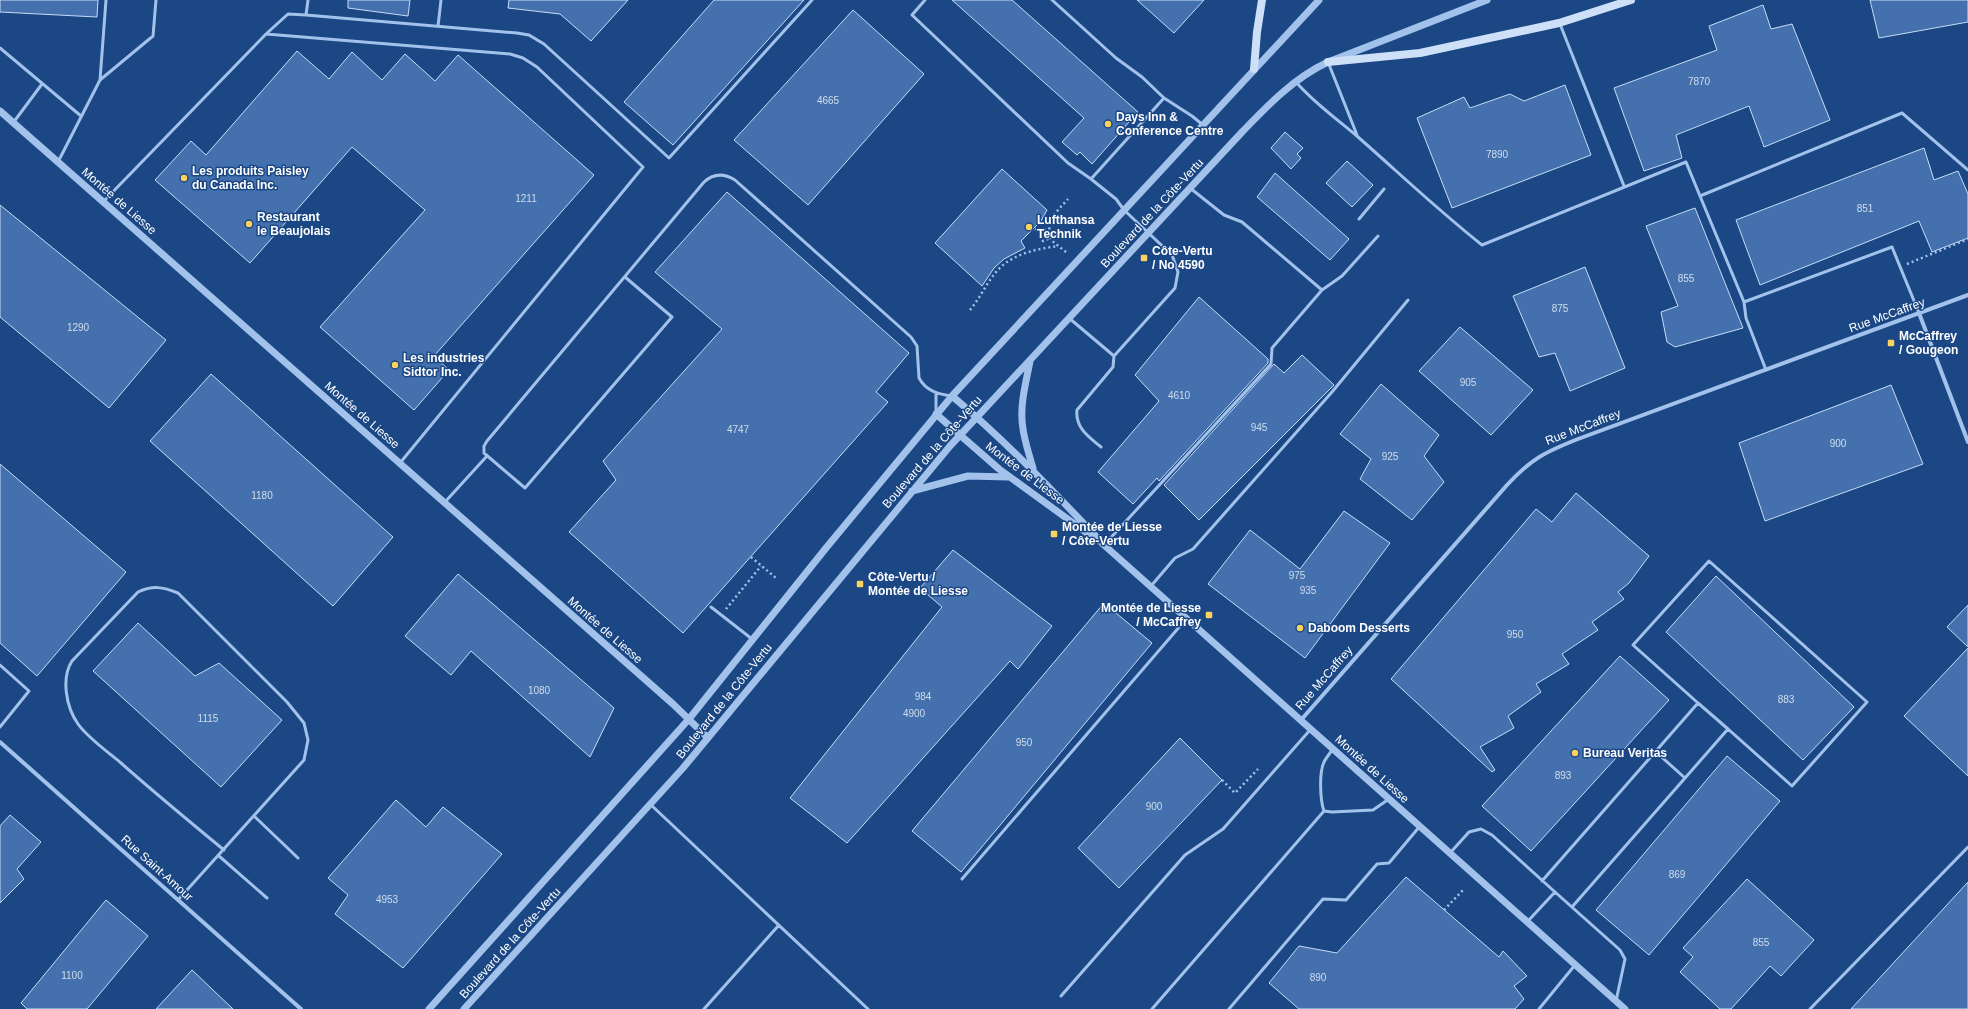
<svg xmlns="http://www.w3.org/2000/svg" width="1968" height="1009" viewBox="0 0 1968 1009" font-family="Helvetica,sans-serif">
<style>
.building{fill:#4471ae;stroke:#c7dcf8}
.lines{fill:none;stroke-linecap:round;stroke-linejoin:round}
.path{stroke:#a2c2eb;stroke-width:2.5;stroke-dasharray:2 3;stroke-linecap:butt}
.service{stroke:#a2c2eb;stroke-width:3}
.minor{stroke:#a2c2eb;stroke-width:4}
.tertiary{stroke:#a2c2eb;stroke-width:7}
.secondary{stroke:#cedff8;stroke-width:8}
.poi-dot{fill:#fcd25f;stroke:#1b4785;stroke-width:1.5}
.labels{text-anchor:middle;stroke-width:3;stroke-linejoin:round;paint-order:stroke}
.number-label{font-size:10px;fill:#d0dceb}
.poi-label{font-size:12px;font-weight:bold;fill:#fff;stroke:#1b4785;text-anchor:start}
.street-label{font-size:12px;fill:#fff;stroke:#1b4785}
</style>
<rect width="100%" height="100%" fill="#1b4785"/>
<path class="building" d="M0 0H98L97 17 0 12Z
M348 0H410L408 16 348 8Z
M509 0H628L591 41 560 14 508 8Z
M714 0H804L673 145 624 102Z
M952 0H1012L1138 112 1092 164 1080 152 1077 155 1062 142 1084 118Z
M1137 0H1204L1174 33Z
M1870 0H1968V22L1879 38Z
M1763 5 1771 29 1792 24 1830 120 1764 147 1749 106 1676 135 1682 158 1644 171 1614 88 1717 50 1709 26Z
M853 10 924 74 808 205 734 140Z
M297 51 329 79 352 52 382 80 405 54 435 81 458 55 594 175 434 356 449 370 414 410 320 327 425 210 352 147 250 263 155 180 191 141 206 155Z
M1565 85 1591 155 1452 208 1417 118 1464 97 1470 108 1510 94 1524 101Z
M1285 132 1303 148 1297 154 1301 158 1291 169 1271 148Z
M1924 148 1934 180 1958 171 1968 194V238L1932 252 1919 221 1760 285 1736 220Z
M1347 161 1373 185 1352 207 1326 183Z
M1002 169 1047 210 1041 221 1021 241 1025 248 1004 259 994 268 982 286 935 243Z
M1275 173 1349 239 1330 260 1257 197Z
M727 192 909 353 876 392 888 402 683 633 569 532 616 480 603 461 722 329 655 272Z
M0 205 166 340 109 408 0 317Z
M1695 208 1743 328 1675 347 1667 342 1661 312 1678 306 1646 226Z
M1585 267 1625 368 1570 391 1555 353 1539 357 1513 296Z
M1199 297 1268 359V363L1159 481 1157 478 1133 504 1098 472 1159 401 1135 375Z
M1460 327 1533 390 1491 435 1419 371Z
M1302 355 1334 385 1199 520 1164 485 1274 364 1284 373Z
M211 374 393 537 333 606 150 441Z
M1381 384 1439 435 1424 456 1444 482 1412 520 1360 479 1371 459 1340 434Z
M1891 385 1923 464 1765 521 1739 443Z
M0 464 126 572 37 676 0 643Z
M1576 493 1649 556 1629 583 1618 592 1624 599 1592 622 1598 630 1562 654 1569 664 1536 684 1541 692 1508 716 1514 728 1480 747 1495 770 1492 772 1391 679 1536 509 1552 522Z
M1344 511 1390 543 1305 658 1208 584 1250 530 1300 569Z
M953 550 1052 626 1018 669 1010 661 847 843 790 798 942 607 920 588Z
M458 574 614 708 590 757 471 651 451 675 405 636Z
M1716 576 1854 707 1803 760 1666 632Z
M1104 603 1152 643 961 872 912 831Z
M1968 605V647L1947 627Z
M138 623 195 676 219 663 282 720 221 787 93 671Z
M1968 648V776L1904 716Z
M1620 656 1669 700 1531 851 1482 806Z
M1180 738 1222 780 1119 888 1078 848Z
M1727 756 1780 801 1649 955 1596 910Z
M396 800 426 827 443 807 502 854 403 968 335 914 348 895 328 878Z
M10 815 41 842 17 869 24 879 0 903V826Z
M1406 877 1499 957 1503 951 1527 976 1514 986 1524 999 1515 1009H1299L1269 983 1299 946 1337 953Z
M1747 879 1814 940 1781 976 1770 966 1731 1009H1720L1680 972 1693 957 1683 948Z
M1968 882V1009H1851Z
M106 900 148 936 87 1009H27L21 1003Z
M192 970 233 1009H156Z"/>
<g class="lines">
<path class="path" d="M1035 229 1040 231 1042 229 1049 230
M1040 231V238L1043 241 1050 238
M1066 252 1051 240C1045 222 1056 212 1068 199
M1907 264 1968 239
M970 310C980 298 986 284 996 272 1011 254 1036 249 1058 246
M751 557 776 578
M726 609 761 566
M1222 780 1235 793 1258 769
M1444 910 1464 889"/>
<path class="service" d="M308 0 306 15 517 33 529 35 544 44 669 158 812 0
M925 0 912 15 1068 163 1091 179
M1052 0 1116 58 1142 77 1164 98
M1560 24 1624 186
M438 26 441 0
M266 34 288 14 306 15
M0 48 81 116
M1328 62 1357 135
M100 80 153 36 156 0
M1296 82C1314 103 1337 119 1358 137 1399 173 1439 211 1482 245L1686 162 1700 196
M13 123 42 84
M58 162 100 80 106 0
M1190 188 1224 215 1242 222 1322 290
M103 202 266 34 510 54 523 58 537 67 643 167 400 463
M1359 219 1384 189
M625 277 672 317 525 488 484 453V446L487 441 704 182C714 173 724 173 735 180L911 337 917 346 919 378C926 391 938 394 951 396
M1744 302 1700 196 1902 113 1968 170
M1069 318 1114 356 1175 288 1178 272 1172 255 1124 210 1116 199 1091 179 1164 98 1192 116 1203 125
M1766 370 1746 318 1744 302 1892 247 1919 313
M936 394V412
M1101 447C1089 437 1075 428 1077 410L1113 367 1114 356
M445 502 487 456
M1104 545 1271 364 1272 348 1322 290 1342 276 1378 236
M1151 586 1175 558 1193 549 1332 392 1408 300
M711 607 752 639
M0 665 29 691 0 727
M1698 703 1633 645 1709 561 1867 702 1792 786 1728 729
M1333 749C1330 753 1326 758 1324 762 1319 773 1320 800 1324 811L1332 812 1373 810 1389 799
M1656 752 1685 778
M650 804 868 1009
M254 816 298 858
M1450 853 1469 832 1481 829 1492 835 1555 892 1528 921
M219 856 267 898
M962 879 1187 618
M1542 881 1698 703 1728 729 1572 907
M1555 892 1620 950 1625 959 1616 1001
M178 900 304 760 308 740 304 723 287 702 178 593C163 587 153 585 138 592L72 661C61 678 66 707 78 724 88 738 108 752 121 763 155 793 190 822 224 850
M1061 996 1185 855 1223 829 1310 730
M704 1009 779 925
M1152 1009 1324 811
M1229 1009 1323 899 1346 900 1377 864 1389 863 1420 826
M1539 1009 1575 965
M1810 1009 1968 847"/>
<path class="minor" d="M1919 313 1968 442
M1301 720 1507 485C1531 459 1545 452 1578 439L1968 295
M0 742 301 1009"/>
<path class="tertiary" d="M0 111 673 704 708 738
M1030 361C1026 383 1019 406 1023 429 1025 442 1029 455 1033 468
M952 396C1007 442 1055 493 1104 545L1625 1009
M936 414 999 469 1091 536
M912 491 968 476 1008 477
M429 1009 689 719 826 548 952 396 1319 0
M464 1009 683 768 950 446 1243 131C1269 104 1294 78 1328 62L1487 0"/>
<path class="secondary" d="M1328 62 1420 53 1559 23 1631 0
M1254 69 1257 32 1262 0"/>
</g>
<g class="poi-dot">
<circle cx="1108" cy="124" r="4"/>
<circle cx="184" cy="178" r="4"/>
<circle cx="249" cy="224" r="4"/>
<circle cx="1029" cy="227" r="4"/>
<rect x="1140" y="254" width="8" height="8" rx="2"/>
<rect x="1887" y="339" width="8" height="8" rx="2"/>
<circle cx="395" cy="365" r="4"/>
<rect x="1050" y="530" width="8" height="8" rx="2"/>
<rect x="856" y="580" width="8" height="8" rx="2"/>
<rect x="1205" y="611" width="8" height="8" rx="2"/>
<circle cx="1300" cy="628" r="4"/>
<circle cx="1575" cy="753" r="4"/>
</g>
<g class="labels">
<g class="number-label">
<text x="1699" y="85">7870</text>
<text x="828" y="104">4665</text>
<text x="1497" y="158">7890</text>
<text x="526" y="202">1211</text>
<text x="1865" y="212">851</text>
<text x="1686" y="282">855</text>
<text x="1560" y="312">875</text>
<text x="78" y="331">1290</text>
<text x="1468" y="386">905</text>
<text x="1179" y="399">4610</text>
<text x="1259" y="431">945</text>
<text x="738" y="433">4747</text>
<text x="1838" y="447">900</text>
<text x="1390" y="460">925</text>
<text x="262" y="499">1180</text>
<text x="1297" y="579">975</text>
<text x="1308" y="594">935</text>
<text x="1515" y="638">950</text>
<text x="539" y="694">1080</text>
<text x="923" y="700">984</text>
<text x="1786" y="703">883</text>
<text x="914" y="717">4900</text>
<text x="208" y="722">1115</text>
<text x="1024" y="746">950</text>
<text x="1563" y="779">893</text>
<text x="1154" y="810">900</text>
<text x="1677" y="878">869</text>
<text x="387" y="903">4953</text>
<text x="1761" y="946">855</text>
<text x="72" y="979">1100</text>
<text x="1318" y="981">890</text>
</g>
<g class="poi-label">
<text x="1116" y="121">Days Inn &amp;<tspan x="1116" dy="14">Conference Centre</tspan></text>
<text x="192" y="175">Les produits Paisley<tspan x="192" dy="14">du Canada Inc.</tspan></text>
<text x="257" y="221">Restaurant<tspan x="257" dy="14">le Beaujolais</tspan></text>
<text x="1037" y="224">Lufthansa<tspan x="1037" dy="14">Technik</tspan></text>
<text x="1152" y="255">Côte-Vertu<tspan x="1152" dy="14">/ No 4590</tspan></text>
<text x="1899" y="340">McCaffrey<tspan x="1899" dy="14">/ Gougeon</tspan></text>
<text x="403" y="362">Les industries<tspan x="403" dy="14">Sidtor Inc.</tspan></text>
<text x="1062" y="531">Montée de Liesse<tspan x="1062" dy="14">/ Côte-Vertu</tspan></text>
<text x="868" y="581">Côte-Vertu /<tspan x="868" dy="14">Montée de Liesse</tspan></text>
<text x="1201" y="612" text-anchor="end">Montée de Liesse<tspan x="1201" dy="14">/ McCaffrey</tspan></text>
<text x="1308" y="632">Daboom Desserts</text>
<text x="1583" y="757">Bureau Veritas</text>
</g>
<g class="street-label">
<text transform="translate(119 201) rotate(41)" y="4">Montée de Liesse</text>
<text transform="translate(1152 213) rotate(-47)" y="4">Boulevard de la Côte-Vertu</text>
<text transform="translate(1887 315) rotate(-20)" y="4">Rue McCaffrey</text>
<text transform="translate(362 415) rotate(41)" y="4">Montée de Liesse</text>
<text transform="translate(1583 427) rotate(-21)" y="4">Rue McCaffrey</text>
<text transform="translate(932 452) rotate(-49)" y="4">Boulevard de la Côte-Vertu</text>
<text transform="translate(1025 473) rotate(37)" y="4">Montée de Liesse</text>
<text transform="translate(605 630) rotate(41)" y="4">Montée de Liesse</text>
<text transform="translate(1324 678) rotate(-49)" y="4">Rue McCaffrey</text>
<text transform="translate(724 701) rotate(-51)" y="4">Boulevard de la Côte-Vertu</text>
<text transform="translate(1372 769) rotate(42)" y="4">Montée de Liesse</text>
<text transform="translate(157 868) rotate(42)" y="4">Rue Saint-Amour</text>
<text transform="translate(510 943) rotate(-48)" y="4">Boulevard de la Côte-Vertu</text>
</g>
</g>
</svg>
